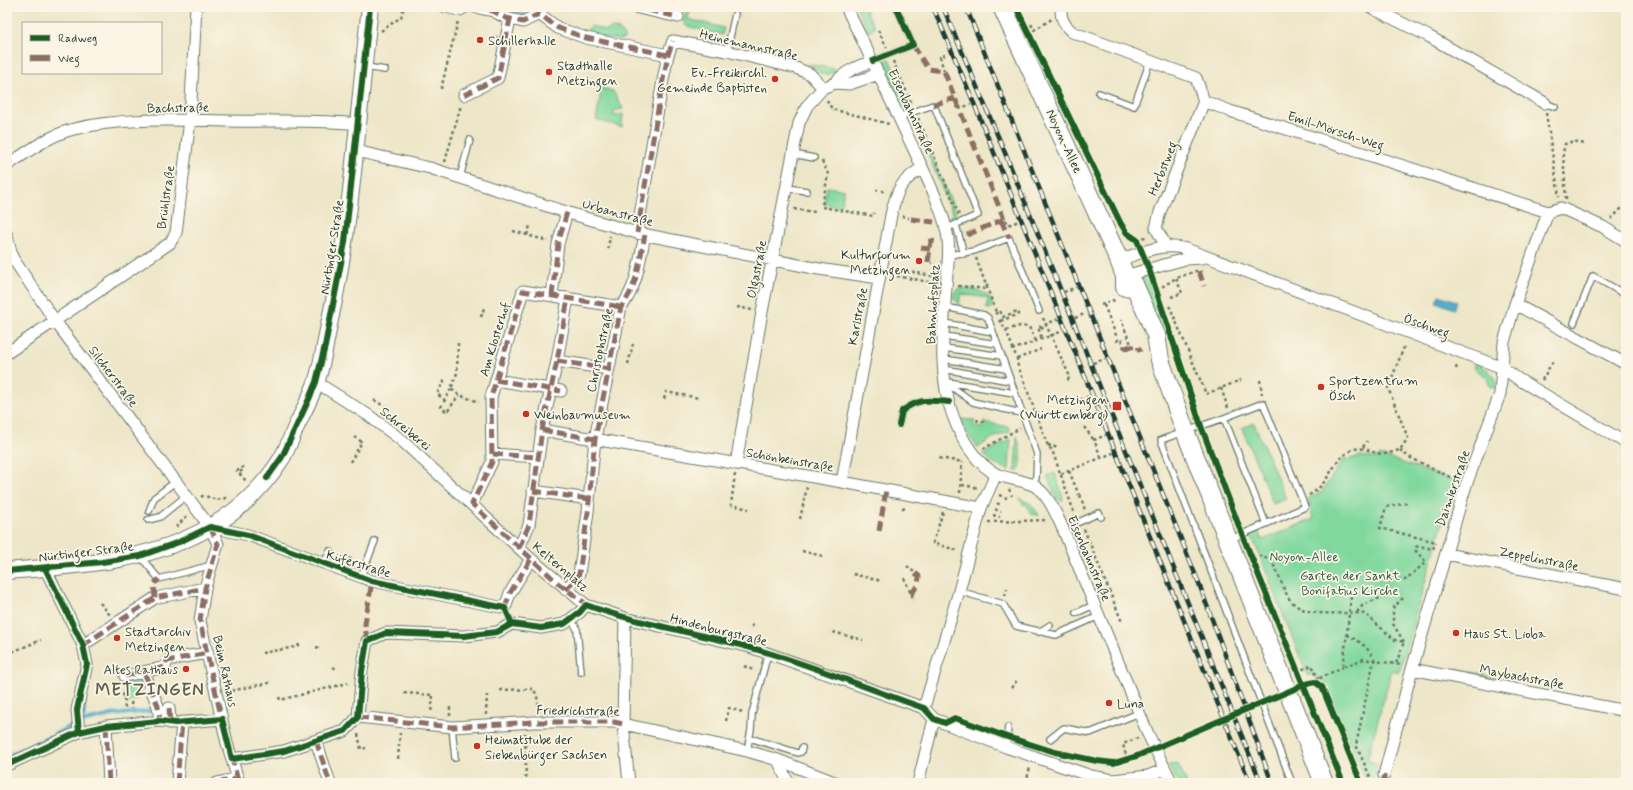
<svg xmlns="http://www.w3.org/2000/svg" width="1633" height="790" viewBox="0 0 1633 790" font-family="Mynerve,sans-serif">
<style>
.green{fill:#80d89e;stroke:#508a69}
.water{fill:#50aece;stroke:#387681}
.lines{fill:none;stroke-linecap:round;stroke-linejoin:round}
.stream{stroke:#50aece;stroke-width:4}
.street-tunnel{stroke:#c4c4aa;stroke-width:11;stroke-dasharray:11 5.5;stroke-linecap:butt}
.lane-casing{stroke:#677868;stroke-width:8}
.street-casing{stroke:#677868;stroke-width:13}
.secondary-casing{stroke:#677868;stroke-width:18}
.primary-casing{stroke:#677868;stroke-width:20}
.path{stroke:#677868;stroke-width:2.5;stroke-dasharray:3 3;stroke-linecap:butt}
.lane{stroke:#fff;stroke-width:5.5}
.street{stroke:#fff;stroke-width:11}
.secondary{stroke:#fff;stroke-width:16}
.primary{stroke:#fff;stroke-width:18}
.rail-casing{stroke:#1f3d34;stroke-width:4.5}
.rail{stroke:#fcf5e5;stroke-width:3;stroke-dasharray:9;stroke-linecap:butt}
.quiet{stroke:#8d6e63;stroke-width:5;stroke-dasharray:10 5;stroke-linecap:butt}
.cycleway-casing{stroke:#fcf5e5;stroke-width:8}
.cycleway{stroke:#1b5e20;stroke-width:6}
.poi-dot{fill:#c8321e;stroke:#fcf5e5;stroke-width:1.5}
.labels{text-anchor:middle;stroke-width:3.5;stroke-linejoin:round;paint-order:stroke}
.poi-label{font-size:13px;fill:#1f3d34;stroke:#fcf5e5;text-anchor:start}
.street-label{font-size:13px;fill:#1f3d34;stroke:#fcf5e5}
.park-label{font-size:13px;fill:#325c49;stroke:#fcf5e5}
.district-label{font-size:17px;font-weight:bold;letter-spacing:1px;fill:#5f6151;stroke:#fcf5e5}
</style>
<rect width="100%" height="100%" fill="#fcf5e5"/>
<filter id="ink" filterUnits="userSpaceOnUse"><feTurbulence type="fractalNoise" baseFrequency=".025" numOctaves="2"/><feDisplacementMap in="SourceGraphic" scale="8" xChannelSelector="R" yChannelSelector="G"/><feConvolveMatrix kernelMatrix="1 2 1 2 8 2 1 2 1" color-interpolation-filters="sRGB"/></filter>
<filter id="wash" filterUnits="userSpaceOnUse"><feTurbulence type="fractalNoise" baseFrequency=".012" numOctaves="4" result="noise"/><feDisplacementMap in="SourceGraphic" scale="16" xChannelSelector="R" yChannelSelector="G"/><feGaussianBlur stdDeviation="0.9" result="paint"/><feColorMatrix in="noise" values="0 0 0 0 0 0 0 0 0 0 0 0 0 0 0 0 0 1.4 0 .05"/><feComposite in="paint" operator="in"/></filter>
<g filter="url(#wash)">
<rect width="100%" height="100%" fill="#ede6c8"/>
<path class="green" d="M687 7H691L688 19 724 28 722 35 686 26 683 21Z
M856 7H864L875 28 868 32Z
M592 26 606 31 612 28 620 30 625 38 621 40 592 37 587 30Z
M889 59 911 107H905L902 104 882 62Z
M808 64 835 69 837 71C820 79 821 72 808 64Z
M599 87 613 91 623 109 614 111V116L623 114 622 127 596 120 600 99Z
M917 122 959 220H952L949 217 953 215 916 126 912 127 914 123Z
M827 187 844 190 841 207 824 204Z
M1147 276 1166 326 1158 328 1139 280Z
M958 289C971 287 991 291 993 306L990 309 986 308 988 298 961 294 959 304 953 297 955 291Z
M1477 362C1485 368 1499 376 1497 388L1490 387 1487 379 1474 367Z
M961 419 974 420V427L983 428 984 422 1009 427 1010 432 992 438 978 448 966 432Z
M1254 423 1286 499 1273 504 1242 428Z
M1017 436C1019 446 1025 462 1018 471H1015Z
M1011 439 1009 470 996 465 983 454Z
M1380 455 1455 481 1399 672 1392 670 1367 760 1377 764 1375 773 1382 776 1381 783H1367L1324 682 1315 678 1312 674 1307 675 1251 534 1258 531 1262 540 1313 519 1308 498 1321 493 1345 457 1347 460 1360 456 1377 458Z
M1055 473 1063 497 1062 501 1056 498 1047 476Z
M1019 498 1031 504 1039 515 1037 516 1035 514 1031 515 1026 504 1023 505Z
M1456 669 1498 678V681L1456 672Z
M139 680C142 695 143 699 126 703L124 681Z
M1178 764 1187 783H1178L1168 765Z"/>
<path class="water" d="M507 7H531L530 12 523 16 511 13Z
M1439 295 1457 301 1454 309 1436 302Z"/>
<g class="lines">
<path class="stream" d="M84 716V702
M81 722 112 715 151 711
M55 734 71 726
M7 756 49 737"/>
</g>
</g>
<g filter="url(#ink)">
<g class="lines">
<path class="street-tunnel" d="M492 40 500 42"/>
<defs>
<path id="lane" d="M727 51 735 14
M873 61 913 45 896 7
M366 67 385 70
M1099 93 1134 106 1150 61
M1545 103 1555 107
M899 117 933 105 935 108 978 215 947 228
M793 154 814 158
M460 177 470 140
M787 188 807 191
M956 225 964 254
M949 255 974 251 1009 238 1039 311
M945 307 984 315 988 318 1037 454 1036 478 1033 485
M944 323 993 332
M1574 323 1593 276 1626 295
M944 336 997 344
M944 348 1002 356
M944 359 1006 369
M944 369 1010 381
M945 382 973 402 1021 413
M948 382 1014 393
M1263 403 1305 507 1266 524 1224 418Z
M1224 418 1161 440 1292 783
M899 425 902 411C919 398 928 400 949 402
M149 511 154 498 175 482
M148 520 160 517 186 496
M1079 522 1099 513 1101 517
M1231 539 1266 524
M140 556 159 579 212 565
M324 564 330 551
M344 571 348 561
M361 577 375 541
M959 591 1003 604 1016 626 1056 635 1099 616
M1076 613 1094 605
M571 619 577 629 581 672
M1039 632 1050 625
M452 727 455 758
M750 738 798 753 801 752 802 748
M1050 739 1064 728 1090 733 1139 713
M1006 747 1008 727
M747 751 751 730 752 714 768 653"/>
<path id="street" d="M445 7 460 10 465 7
M475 7 493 11 506 18 523 22 539 14 558 28 586 38 668 55
M634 7 678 17
M846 7C870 55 892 103 915 152 926 176 945 213 948 239 950 255 947 271 946 287 943 329 938 376 953 416 961 438 976 465 998 475 1009 479 1022 480 1033 485 1048 493 1056 514 1063 529L1148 734 1172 783
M1061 7C1060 18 1064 25 1072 32L1196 78 1204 101 1230 111 1548 212 1561 208 1603 227 1626 241
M1370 7 1430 37 1545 103
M835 83C845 71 858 66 873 61
M464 95 498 78 510 19
M356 151 430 168 572 214 637 233 819 269 879 278
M7 165C28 152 49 135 74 129 123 117 177 120 228 121 272 122 314 119 358 124
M637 233 663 80 668 55 673 41 727 51 796 68 810 74 823 88 835 83 849 84 879 74
M7 235 12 257 55 321 210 527 218 544 205 588 200 621 227 743 239 783
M1166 246 1156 228 1160 212 1204 101
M1119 260C1141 253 1163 242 1186 249L1503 368 1518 379 1626 443
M1125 276 1185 259 1202 258
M552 296 558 244 567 212
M1515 304 1626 364
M7 353 170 243 176 233 190 120 196 7
M557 361 609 369
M496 380 561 391
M316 382 368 415 400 439 531 559 586 605 625 618 750 647 924 708 934 719 1006 747 1091 776 1113 780 1148 776 1165 769
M542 430 842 482 981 508
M493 454 538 457
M736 464 762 312 799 123 807 106 823 88
M842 482 891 215C897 189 900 182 922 168
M533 491 589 499
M472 504 492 462 491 397 523 291 621 307
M210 527 248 535 372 581 505 608
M519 548 529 525 542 430 557 361 568 298
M1446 554 1626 589
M45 568 83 645 87 664 77 710 79 732
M566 590 579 574 588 512 595 439 621 307C638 286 639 261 645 235
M505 608 510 593 531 559
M625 618 623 724 629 783
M83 645 155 598 205 588
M173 659 208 653
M1412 669 1626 711
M144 672 158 706 160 721
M125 676 165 667 167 661
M169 708 170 723
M924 708 959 591 981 508 996 474
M358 717 452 727 534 722H614L747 751 778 760 837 783
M106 726 109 783
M316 741 330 783
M232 759 284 751 345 731 358 717 362 671 367 641 386 633 464 636 497 632 512 624 541 628 564 624 580 612 586 605
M778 760 788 783
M7 765 79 732 106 726 160 721 175 723 222 719
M1384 775 1412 669 1466 485 1500 394 1504 342 1515 304 1548 212
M177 783 182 722
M217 783 238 778
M918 783 934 719"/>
<path id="secondary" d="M7 571C77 565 148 563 210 527 239 511 264 486 282 458 287 449 291 439 295 429 302 414 310 399 316 383 323 362 326 338 331 315 353 213 358 110 370 7"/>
<path id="primary" d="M1002 7 1119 260 1125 276V287
M1125 276 1134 284 1156 335 1160 360 1185 431 1324 783"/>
</defs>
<use href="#lane" class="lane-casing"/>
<use href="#street" class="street-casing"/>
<use href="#secondary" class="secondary-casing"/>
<use href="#primary" class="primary-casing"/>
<path class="path" d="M1026 27 1031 24 1034 30 1052 19
M878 30 887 48
M381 31 401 17 404 7
M893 61 912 104
M944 71 940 57 945 55
M441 89 458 21
M827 100 832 109 889 124
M959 109 971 104
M1546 113 1559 197
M918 118 959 215
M822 161 828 174 822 207 873 216 874 213
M445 162 461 105
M876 190H878
M882 191H884
M1566 199 1563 153 1565 144 1574 141 1584 144
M794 209 815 212
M902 216 909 218
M1611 219 1626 204
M1006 220 1008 225 1019 221
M513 231 548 241
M527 235 530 226
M1137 240 1148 236
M608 249 610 236
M976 258 996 312
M931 263H932
M906 271 933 276
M892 274 896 269 906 271 907 268
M891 275 935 283
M958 286 987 289
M986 286 990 284
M1070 289 1072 293
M1157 290 1176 278 1199 270
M1064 292 1076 287
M1171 297 1182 293 1176 278
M1101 305 1113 300 1115 304
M1104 305 1118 340
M737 307 752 310
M1163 310 1170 307 1206 394 1241 380
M995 314 1000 311 1003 317 1017 311 1019 314 1000 321
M481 317 484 308
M1043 318 1070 377 1066 382
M1075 318 1086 313
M999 320 1006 330 1017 359V363L1048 446 1052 450 1075 515
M1042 326 1038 327 1042 339
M1043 329 1042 326 1058 319
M1006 330 1020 326 1029 327 1036 341
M1116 341 1121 339 1124 348 1131 344 1121 320
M458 343 457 373 451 389 459 395 479 402
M1012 350 1063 331
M1017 359 1041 349
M1093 363 1105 359
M628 364 633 344
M1456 369 1457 365
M443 380 444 381 437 394 445 400
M1260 380 1262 394
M1542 380 1553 361
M1221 388 1228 408
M451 389 441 407 447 412 459 395
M664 399 666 392 699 398
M374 400 387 408 384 413
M1080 400 1090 396
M977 422 978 419
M983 423V420
M1084 427 1094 440
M1048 446 1051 445 1057 448
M1363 447 1367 441
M983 449 1020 428
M1400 450 1409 457 1456 480
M1101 457 1094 440 1106 435
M939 458 963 462
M350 462 362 442 354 437
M1069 471 1079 495
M240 472 244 469 243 467 237 471 246 481
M735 474 731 505 749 509
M1061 474 1113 453
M962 485 979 488
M1009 489 1012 496
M960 493 962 462
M999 495 1007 498
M1080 495 1085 510
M1309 495C1330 484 1332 460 1350 451 1363 444 1370 453 1382 454 1388 454 1395 451 1400 450L1408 438 1388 388 1404 347
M201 497 204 495C214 500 219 501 228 497
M997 503 1002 506
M1407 503 1386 507 1380 528 1436 542
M902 508 906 509
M995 509 1001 512
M943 512 933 543 959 551
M993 515 1000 517
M800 519 807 487
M988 522 1047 520
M176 527 188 515
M1084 529 1122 622 1123 621
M802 551 823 556
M1253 558 1260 556 1269 559C1278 569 1281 584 1287 595 1301 622 1341 610 1365 614L1395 640 1404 642 1396 664
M907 566 915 573
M853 574 881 581
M904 578 914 600
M1005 596 1007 588
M1351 597 1343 667 1364 659 1401 665
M1403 598 1393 608V624L1404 642
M100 603 110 615
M1357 612 1363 605 1387 595 1388 580H1405L1426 562 1415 550 1416 547 1419 546 1433 549 1436 542
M751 625 754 627
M833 632 863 640
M1347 635C1359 641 1369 647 1374 660L1356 745 1373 783
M316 647 319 648
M262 653 295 647 301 644
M7 654 41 640
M744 666 755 671
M333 667 338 670
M1297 672 1312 665 1318 679
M1315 682 1318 679 1343 667
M1011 688 1018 679
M500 690 534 689 538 700 539 712
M226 692 273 682
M404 693 433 695 431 713
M122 695H124L125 709
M279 697 280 700 348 683
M131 702 132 709
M450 707V717
M486 715 487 695
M726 721 729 708 743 712
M525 733 526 783
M358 734 361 749 366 748
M398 759 400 733
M1127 760 1123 744 1138 738
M1026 783 1030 767"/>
<use href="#lane" class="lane"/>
<use href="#street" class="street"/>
<use href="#secondary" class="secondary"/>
<use href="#primary" class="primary"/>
<defs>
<path id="rail" d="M933 7 971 96 1250 783
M943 7 1003 148 1261 783
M966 7 1198 581 1272 783"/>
</defs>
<use href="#rail" class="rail-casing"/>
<use href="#rail" class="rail"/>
<path class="quiet" d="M445 7 460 10 465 7
M475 7 493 11 506 18 523 22 539 14 558 28 586 38 668 55
M634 7 678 17
M492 40 505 43
M913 45 928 69 944 71 1004 219
M464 95 498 78 510 19
M933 105 955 98
M911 219 934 222
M1001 220 1009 238
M637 233 663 80 668 55 673 41
M967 235 1004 219 1006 220
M921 248 930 249
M928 262 931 241 936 242
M1199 271 1204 286
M552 296 558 244 567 212
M1124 348 1138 346 1140 352
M557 361 609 369
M496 380 561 391
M542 430 595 439
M493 454 538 457
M533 491 589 499
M210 527 218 544 205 588 200 621 222 721
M879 531 886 490
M519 548 529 525 542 430 557 361 568 298
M566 590 579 574 588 512 595 439 621 307C638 286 639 261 645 235
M911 594 918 585 919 576 915 573
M155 598 154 584 159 579
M589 606 559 584 472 504 492 462 491 397 523 291 621 307
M505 608 510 593 531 559
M367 641 365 624 372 581
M83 645 155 598 205 588
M144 672 158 706 160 721
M125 676 165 667 167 661 208 653
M169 708 170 723
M358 717 452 727 534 722H614L623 724
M106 726 109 783
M316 741 330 783
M231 756 239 783
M1384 775V783
M177 783 182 722
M217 783 238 778"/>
<defs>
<path id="cycleway" d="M1016 7 1121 224 1127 233 1137 240 1149 269 1201 426 1242 534 1343 783
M873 61 913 45 896 7
M899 425 902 411C919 398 928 400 949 402
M267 478 282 457 309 399 316 382 325 346 345 242 370 7
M45 568 83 645 87 664 77 710 79 732
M7 571 102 562 140 556 179 542 210 527 248 535 372 581 505 608 512 624
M7 765 79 732 106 726 160 721 175 723 222 719 232 759 284 751 345 731 358 717 362 671 367 641 386 633 464 636 497 632 512 624 541 628 564 624 580 612 586 605C638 624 694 632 748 647 808 663 865 688 924 708L934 719 945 723 955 718 1007 737 1055 752 1097 761 1114 763 1137 756 1306 684 1315 682 1322 687 1361 783"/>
</defs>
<use href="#cycleway" class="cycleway-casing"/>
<use href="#cycleway" class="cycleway"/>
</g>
</g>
<g class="poi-dot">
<circle cx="480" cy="40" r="4"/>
<circle cx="549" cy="72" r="4"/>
<circle cx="775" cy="79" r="4"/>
<circle cx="919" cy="261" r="4"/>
<circle cx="1321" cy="387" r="4"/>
<rect x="1112" y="401" width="10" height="10" rx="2"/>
<circle cx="526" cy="414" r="4"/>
<circle cx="1456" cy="633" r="4"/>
<circle cx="117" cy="638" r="4"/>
<circle cx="186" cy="669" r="4"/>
<circle cx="1109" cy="703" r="4"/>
<circle cx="477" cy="746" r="4"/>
</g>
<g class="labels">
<g class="poi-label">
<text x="488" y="45">Schillerhalle</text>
<text x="557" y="70">Stadthalle<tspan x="557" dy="15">Metzingen</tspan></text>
<text x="767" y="77" text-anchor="end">Ev.-Freikirchl.<tspan x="767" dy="15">Gemeinde Baptisten</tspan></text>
<text x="911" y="259" text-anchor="end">Kulturforum<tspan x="911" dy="15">Metzingen</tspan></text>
<text x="1329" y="385">Sportzentrum<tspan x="1329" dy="15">Ösch</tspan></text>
<text x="1108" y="404" text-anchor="end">Metzingen<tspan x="1108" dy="15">(Württemberg)</tspan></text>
<text x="534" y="419">Weinbaumuseum</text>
<text x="125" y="636">Stadtarchiv<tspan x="125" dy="15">Metzingen</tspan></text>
<text x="1464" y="638">Haus St. Lioba</text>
<text x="178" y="674" text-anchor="end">Altes Rathaus</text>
<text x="1117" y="708">Luna</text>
<text x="485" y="744">Heimatstube der<tspan x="485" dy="15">Siebenbürger Sachsen</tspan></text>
</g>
<g class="street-label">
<text transform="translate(749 44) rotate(13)" y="5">Heinemannstraße</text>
<text transform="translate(178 107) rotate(-1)" y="5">Bachstraße</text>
<text transform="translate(912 111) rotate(65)" y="5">Eisenbahnstraße</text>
<text transform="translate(1336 130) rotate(18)" y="5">Emil-Mörsch-Weg</text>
<text transform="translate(1065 141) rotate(65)" y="5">Noyon-Allee</text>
<text transform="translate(1162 168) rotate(-68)" y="5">Herbstweg</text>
<text transform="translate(165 197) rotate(-82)" y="5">Brühlstraße</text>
<text transform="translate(618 212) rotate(15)" y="5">Urbanstraße</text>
<text transform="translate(331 247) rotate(-81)" y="5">Nürtinger Straße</text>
<text transform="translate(756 269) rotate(-79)" y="5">Olgastraße</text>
<text transform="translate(932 304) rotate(-87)" y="5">Bahnhofsplatz</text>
<text transform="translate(857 316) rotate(-79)" y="5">Karlstraße</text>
<text transform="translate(1427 325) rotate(20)" y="5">Öschweg</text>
<text transform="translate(494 339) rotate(-73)" y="5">Am Klosterhof</text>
<text transform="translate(599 350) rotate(-78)" y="5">Christophstraße</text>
<text transform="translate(114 376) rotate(53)" y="5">Silcherstraße</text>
<text transform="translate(406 428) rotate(39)" y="5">Schreiberei</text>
<text transform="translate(790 459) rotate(10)" y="5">Schönbeinstraße</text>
<text transform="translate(1452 488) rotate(-71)" y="5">Daimlerstraße</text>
<text transform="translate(86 551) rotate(-7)" y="5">Nürtinger Straße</text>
<text transform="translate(1090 558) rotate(67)" y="5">Eisenbahnstraße</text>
<text transform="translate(1539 558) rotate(11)" y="5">Zeppelinstraße</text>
<text transform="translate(359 563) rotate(17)" y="5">Küferstraße</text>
<text transform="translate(561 566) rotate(40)" y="5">Kelternplatz</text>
<text transform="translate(719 629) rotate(14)" y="5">Hindenburgstraße</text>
<text transform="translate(226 671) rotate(77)" y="5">Beim Rathaus</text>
<text transform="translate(1522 676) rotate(11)" y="5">Maybachstraße</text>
<text transform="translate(578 710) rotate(1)" y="5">Friedrichstraße</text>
</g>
<g class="park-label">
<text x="1304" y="561">Noyon-Allee</text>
<text x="1350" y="580">Garten der Sankt<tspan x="1350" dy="15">Bonifatius Kirche</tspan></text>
</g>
<g class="district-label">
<text x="150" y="695">METZINGEN</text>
</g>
</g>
<rect width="1633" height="790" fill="none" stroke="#fcf5e5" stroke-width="24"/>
<rect x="22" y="22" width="140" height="52" fill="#fcf5e5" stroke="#a4ab9e"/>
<rect x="30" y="35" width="20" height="6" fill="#1b5e20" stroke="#a4ab9e"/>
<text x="58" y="42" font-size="12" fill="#1f3d34">Radweg</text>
<rect x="30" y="55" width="20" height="6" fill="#8d6e63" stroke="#a4ab9e"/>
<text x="58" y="62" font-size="12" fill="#1f3d34">Weg</text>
</svg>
